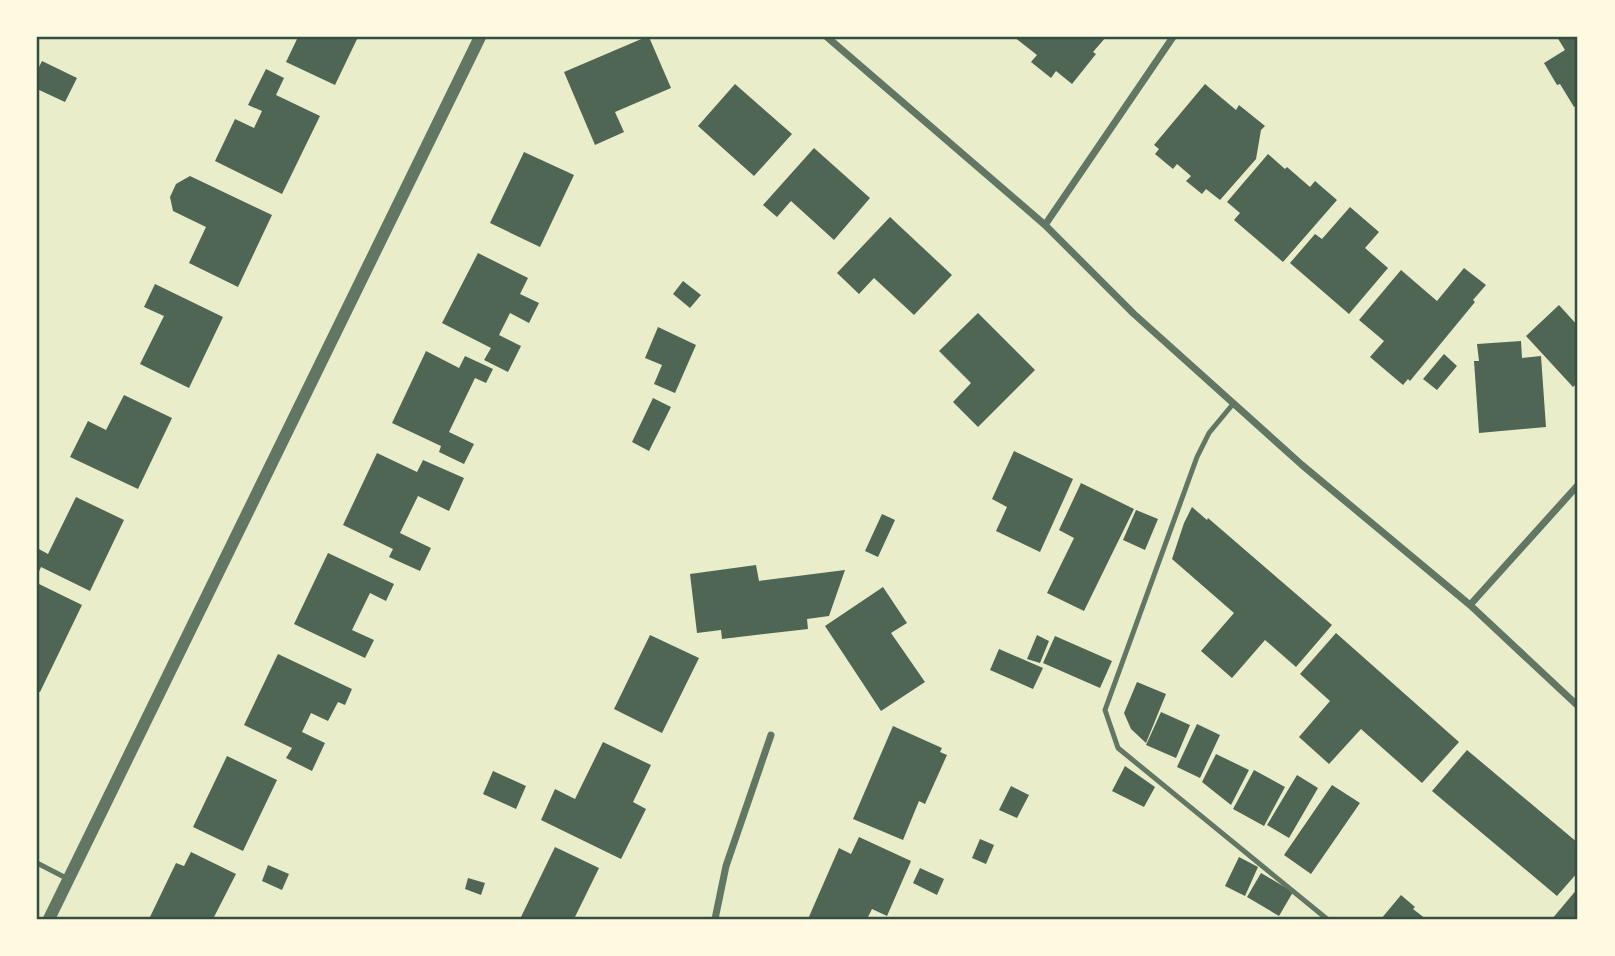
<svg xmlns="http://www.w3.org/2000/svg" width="1615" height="956" viewBox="0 0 1615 956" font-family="Karla,sans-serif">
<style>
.building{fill:#4f6655}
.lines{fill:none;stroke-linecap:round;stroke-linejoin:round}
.service{stroke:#617663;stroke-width:5}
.minor{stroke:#617663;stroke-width:7}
.tertiary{stroke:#617663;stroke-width:12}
.neatline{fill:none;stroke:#344e41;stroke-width:2.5}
</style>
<rect width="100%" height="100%" fill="#e9edc9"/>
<path class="building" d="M298 37H358L335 85 286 62Z
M646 37H649L671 88 615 112 624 132 595 145 564 72Z
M1014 37H1106L1093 52 1096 54 1072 84 1056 71 1051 78 1031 62 1037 55Z
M1557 37H1578V105L1574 107 1560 84 1557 85 1544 63 1565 50Z
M42 61 77 78 65 102 37 89V71Z
M266 69 284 78 276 95 320 116 282 194 215 161 235 119 254 128 262 111 248 105Z
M735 84 792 134 754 176 698 126Z
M1205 84 1236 110 1239 105 1265 126 1261 130 1256 159 1220 200 1206 189 1202 194 1186 181 1191 176 1177 164 1173 169 1155 154 1159 149 1154 145Z
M814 148 870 198 834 240 791 201 777 217 763 205Z
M524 152 574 175 540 247 490 223Z
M1268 154 1285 169 1287 167 1310 187 1315 181 1337 200 1283 262 1234 220 1240 213 1227 202Z
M190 176 272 215 238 287 189 263 206 227 173 211 170 197 176 184Z
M1350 207 1379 232 1365 248 1388 268 1349 314 1290 263 1315 234 1322 239Z
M890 217 952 275 914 315 874 278 859 294 837 273Z
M478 253 528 278 520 294 539 303 529 323 510 313 499 335 521 346 508 372 484 360 491 348 442 323Z
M1464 268 1486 285 1473 300 1475 302 1410 381 1408 379 1403 385 1370 357 1384 341 1359 320 1401 270 1437 301Z
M683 281 701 295 690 308 673 294Z
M155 284 223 317 189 388 140 364 164 316 144 307Z
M1559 305 1578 326V382L1573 387 1526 336Z
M978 313 1035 370 978 427 953 402 971 383 939 351Z
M658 327 696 345 675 393 654 384 662 365 645 358Z
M1521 341 1522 358 1541 356 1546 427 1479 433 1474 361H1479L1477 344Z
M426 351 459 368 465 356 493 369 486 383 475 378 449 432 474 444 464 464 439 452 441 446 392 423Z
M1444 354 1457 366 1437 390 1423 379Z
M124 395 172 418 138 489 70 457 88 421 106 430Z
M653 398 671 407 649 451 632 442Z
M1014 451 1073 479 1040 552 996 531 1007 507 992 499Z
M377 453 417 472 423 460 464 478 449 511 418 496 400 533 431 548 420 571 389 557 393 549 343 525Z
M1081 483 1134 509 1084 611 1047 593 1074 538 1059 530Z
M76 497 124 520 90 591 41 567 37 576V548L48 554Z
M1192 507 1207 520 1208 518 1332 625 1296 667 1265 640 1232 678 1201 651 1234 613 1172 559 1184 523Z
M1136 510 1158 519 1145 550 1123 540Z
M882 514 895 520 878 557 865 551Z
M328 553 394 584 386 601 370 593 352 630 374 640 365 658 294 624Z
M756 565 759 581 845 570 829 616 807 619 808 629 722 639 721 630 697 633 690 574Z
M37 583 82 605 40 692 37 691Z
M883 587 907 623 891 633 925 682 881 711 825 626Z
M1336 633 1459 742 1422 783 1361 729 1329 764 1299 737 1330 701 1300 674Z
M650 635 699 658 662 733 614 709Z
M1037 635 1049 641 1040 663 1027 659Z
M1055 636 1112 661 1100 688 1043 663Z
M999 649 1043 668 1033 689 990 670Z
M278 654 352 689 345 705 338 702 328 721 311 713 302 732 325 743 312 771 286 758 292 748 244 725Z
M1137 682 1166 694 1146 743 1131 729 1124 713Z
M1161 712 1190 725 1176 758 1146 745Z
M1197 724 1220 735 1200 778 1177 767Z
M893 726 942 748 940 752 947 755 925 804 919 801 903 840 853 819Z
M603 742 651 765 633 802 646 809 621 859 541 820 555 789 575 799Z
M1467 750 1578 843V872L1557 896 1432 791Z
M1216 754 1249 770 1231 805 1202 782Z
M227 756 277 780 243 851 193 827Z
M1125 766 1155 787 1144 807 1112 791Z
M1254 770 1285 787 1264 826 1233 809Z
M493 771 526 786 516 809 483 794Z
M1297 775 1318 788 1289 838 1267 825Z
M1332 785 1360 803 1311 874 1284 855Z
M1011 786 1029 795 1017 818 999 810Z
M859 837 911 861 887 916 872 909 867 919H808L839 848 851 854Z
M980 839 994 845 986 864 972 858Z
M555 847 599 868 574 919H520Z
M191 852 236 874 213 919H149L176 863 184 866Z
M1239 857 1258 867 1245 896 1225 886Z
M268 865 289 874 282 890 262 881Z
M920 868 944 879 937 895 913 883Z
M1261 873 1293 892 1279 916 1247 897Z
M468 878 485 883 481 895 465 889Z
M1578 888V919H1552Z
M1401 895 1415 907 1413 909 1426 919H1381Z"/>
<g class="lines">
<path class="service" d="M1233 404 1209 433 1197 457 1105 710 1118 748 1327 919
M37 863 68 879"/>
<path class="minor" d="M827 37 1045 225 1134 314 1302 465 1470 605 1578 706
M1045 225 1173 37
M1470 605 1578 485
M715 919 726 866 771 735"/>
<path class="tertiary" d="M49 919 480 37"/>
</g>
<rect width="1615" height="956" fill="none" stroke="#fefae0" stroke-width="77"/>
<rect x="38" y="38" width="1538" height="880" class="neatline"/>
</svg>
